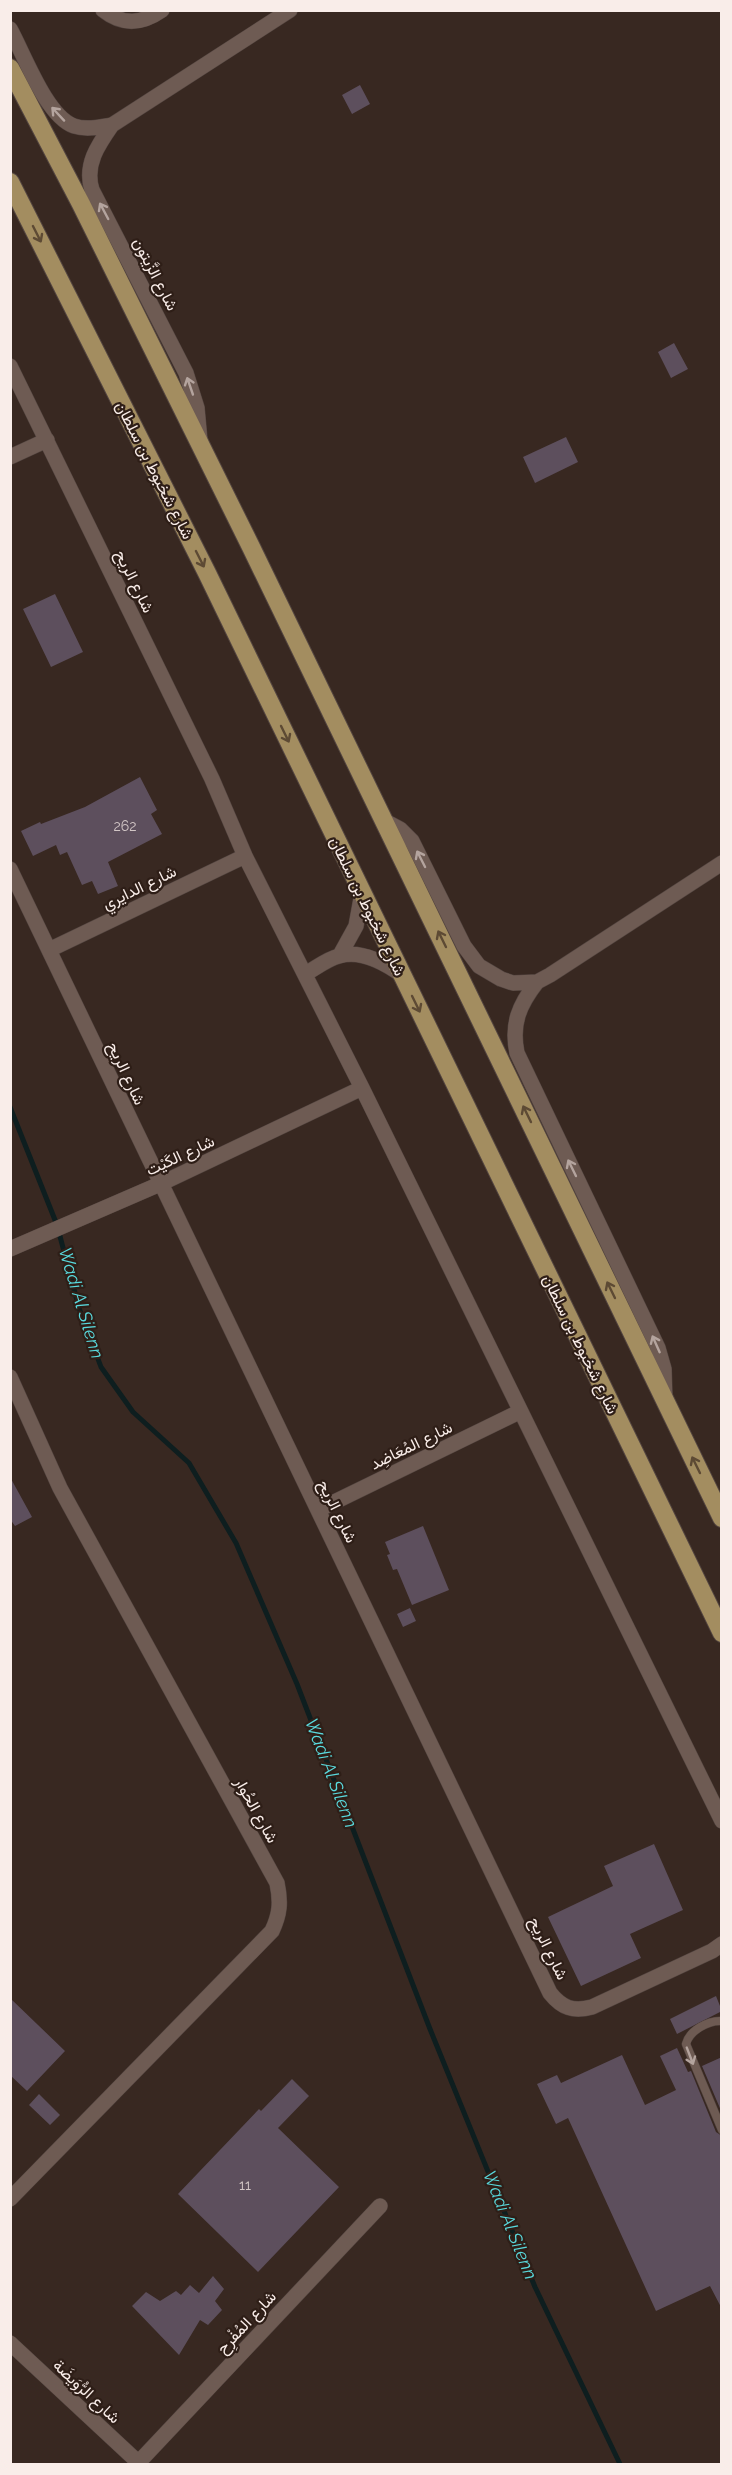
<svg xmlns="http://www.w3.org/2000/svg" width="732" height="2475" viewBox="0 0 732 2475" font-family="Raleway,Vazirmatn,sans-serif">
<style>
.lines{fill:none;stroke-linecap:round;stroke-linejoin:round}
.stream{stroke:#0e1e1f;stroke-width:5}
.building{fill:#5d4f5d}
.lane-casing{stroke:#534540;stroke-width:9}
.street-casing{stroke:#534540;stroke-width:16}
.primary-casing{stroke:#534540;stroke-width:20}
.lane{stroke:#6e5b53;stroke-width:8}
.street{stroke:#6e5b53;stroke-width:15}
.primary{stroke:#a38d60;stroke-width:18}
.oneway{stroke:#b4a49e}
.oneway2{stroke:#5d4a34}
.labels{text-anchor:middle;stroke-width:4.5;stroke-linejoin:round;paint-order:stroke}
.number-label{font-size:14px;fill:#d2c6c6}
.street-label{font-size:16px;fill:#f9ede9;stroke:#2e1e17}
.water-label{font-size:18px;font-style:italic;fill:#59d9dd;stroke:#2e1e17}
</style>
<rect width="100%" height="100%" fill="#382821"/>
<g class="lines">
<path class="stream" d="M10 1107 57 1225 79 1308 101 1367 133 1412 189 1463 236 1543 297 1684 430 2029 535 2287 620 2464"/>
</g>
<path class="building" d="M360 85 370 104 352 114 342 95Z
M674 343 688 369 671 378 658 352Z
M566 437 578 462 535 483 523 457Z
M55 594 83 652 51 667 23 609Z
M140 777 157 810 151 814 162 834 108 862 118 886 98 894 92 881 82 885 67 852 60 855 56 845 33 856 21 831 40 822 41 824 85 807Z
M10 1477 32 1517 15 1526 10 1519Z
M423 1526 449 1590 412 1605 397 1569 393 1570 387 1555 390 1554 385 1542Z
M410 1608 416 1621 403 1627 397 1614Z
M654 1844 683 1910 630 1934 641 1958 581 1986 548 1917 613 1886 604 1866Z
M716 1996 722 2011 677 2034 670 2019Z
M10 1998 65 2051 27 2091 10 2075Z
M677 2048 688 2072 691 2071 716 2132 722 2136V2309L710 2286 656 2311 568 2118 556 2124 537 2084 557 2075 561 2083 622 2055 645 2105 676 2090 660 2056Z
M722 2057V2113L702 2066Z
M292 2079 309 2096 278 2128 339 2187 258 2272 178 2194 259 2109 261 2111Z
M39 2094 60 2115 50 2125 29 2105Z
M213 2276 224 2289 215 2301 222 2310 208 2325 200 2320 179 2355 132 2306 146 2292 160 2301 176 2291 181 2295 190 2285 199 2293Z"/>
<g class="lines">
<defs>
<path id="lane" d="M722 2021C708 2020 689 2031 686 2044L722 2130"/>
<path id="street" d="M103 10C123 26 142 24 162 10
M10 29C24 54 46 116 74 126 86 130 100 127 112 125
M10 366 212 779 245 856 362 1088 722 1821
M200 441 197 408 186 373 92 190C84 165 98 145 112 125L290 10
M10 457 47 440
M385 821 400 829 412 841 464 946 479 966 501 979 513 983 537 982 550 975 722 863
M10 869 550 1993C562 2008 573 2012 592 2007L712 1951 722 1944
M49 950 245 856
M340 955 356 926 362 893
M305 974C316 968 327 959 339 956 361 949 385 963 402 975
M537 982C519 1005 511 1024 517 1053L658 1348 664 1369 665 1401
M10 1249 160 1184 362 1088
M10 1377 60 1488 277 1883C281 1902 280 1914 272 1931L10 2199
M318 1510 519 1412
M10 2343 140 2464
M138 2463 380 2206"/>
<path id="primary" d="M10 68 81 204 251 547 722 1518
M10 182 207 573 722 1633"/>
</defs>
<use href="#lane" class="lane-casing"/>
<use href="#street" class="street-casing"/>
<use href="#primary" class="primary-casing"/>
<use href="#lane" class="lane"/>
<use href="#street" class="street"/>
<use href="#primary" class="primary"/>
</g>
<defs><path id="oneway-shaft" d="M-6 0H5M1.5-3L5.5 0L1.5 3" fill="none" stroke-width="1.6" stroke-linecap="round" stroke-linejoin="round" transform="scale(1.5)"/></defs>
<g class="oneway">
<use href="#oneway-shaft" transform="translate(58 114) rotate(-133)"/>
<use href="#oneway-shaft" transform="translate(104 211) rotate(-118)"/>
<use href="#oneway-shaft" transform="translate(190 386) rotate(-109)"/>
<use href="#oneway-shaft" transform="translate(421 859) rotate(-117)"/>
<use href="#oneway-shaft" transform="translate(572 1168) rotate(-116)"/>
<use href="#oneway-shaft" transform="translate(656 1344) rotate(-114)"/>
<use href="#oneway-shaft" transform="translate(690 2056) rotate(69)"/>
</g>
<g class="oneway2">
<use href="#oneway-shaft" transform="translate(37 234) rotate(63)"/>
<use href="#oneway-shaft" transform="translate(200 559) rotate(63)"/>
<use href="#oneway-shaft" transform="translate(285 734) rotate(64)"/>
<use href="#oneway-shaft" transform="translate(442 939) rotate(-116)"/>
<use href="#oneway-shaft" transform="translate(416 1004) rotate(64)"/>
<use href="#oneway-shaft" transform="translate(527 1114) rotate(-116)"/>
<use href="#oneway-shaft" transform="translate(611 1290) rotate(-116)"/>
<use href="#oneway-shaft" transform="translate(696 1465) rotate(-116)"/>
</g>
<g class="labels">
<g class="number-label">
<text x="125" y="831">262</text>
<text x="245" y="2190">11</text>
</g>
<g class="street-label">
<text transform="translate(156 274) rotate(63)" y="6">شارع الزَّيتون</text>
<text transform="translate(155 470) rotate(63)" y="6">شارع شخبوط بن سلطان</text>
<text transform="translate(135 581) rotate(64)" y="6">شارع الريح</text>
<text transform="translate(139 887) rotate(-26)" y="6">شارع الدايري</text>
<text transform="translate(368 906) rotate(64)" y="6">شارع شخبوط بن سلطان</text>
<text transform="translate(127 1073) rotate(65)" y="6">شارع الريح</text>
<text transform="translate(180 1155) rotate(-25)" y="6">شارع الكَيْت</text>
<text transform="translate(581 1344) rotate(64)" y="6">شارع شخبوط بن سلطان</text>
<text transform="translate(411 1445) rotate(-26)" y="6">شارع المُعَاضِد</text>
<text transform="translate(338 1511) rotate(64)" y="6">شارع الريح</text>
<text transform="translate(257 1810) rotate(61)" y="6">شارع الحُوار</text>
<text transform="translate(549 1948) rotate(64)" y="6">شارع الريح</text>
<text transform="translate(246 2322) rotate(-47)" y="6">شارع المُفْرِح</text>
<text transform="translate(87 2391) rotate(43)" y="6">شارع الرُّوَيضَة</text>
</g>
<g class="water-label">
<text transform="translate(81 1303) rotate(73)" y="6">Wadi Al Silenn</text>
<text transform="translate(331 1773) rotate(69)" y="6">Wadi Al Silenn</text>
<text transform="translate(510 2225) rotate(68)" y="6">Wadi Al Silenn</text>
</g>
</g>
<rect width="732" height="2475" fill="none" stroke="#f9ede9" stroke-width="24"/>
</svg>
